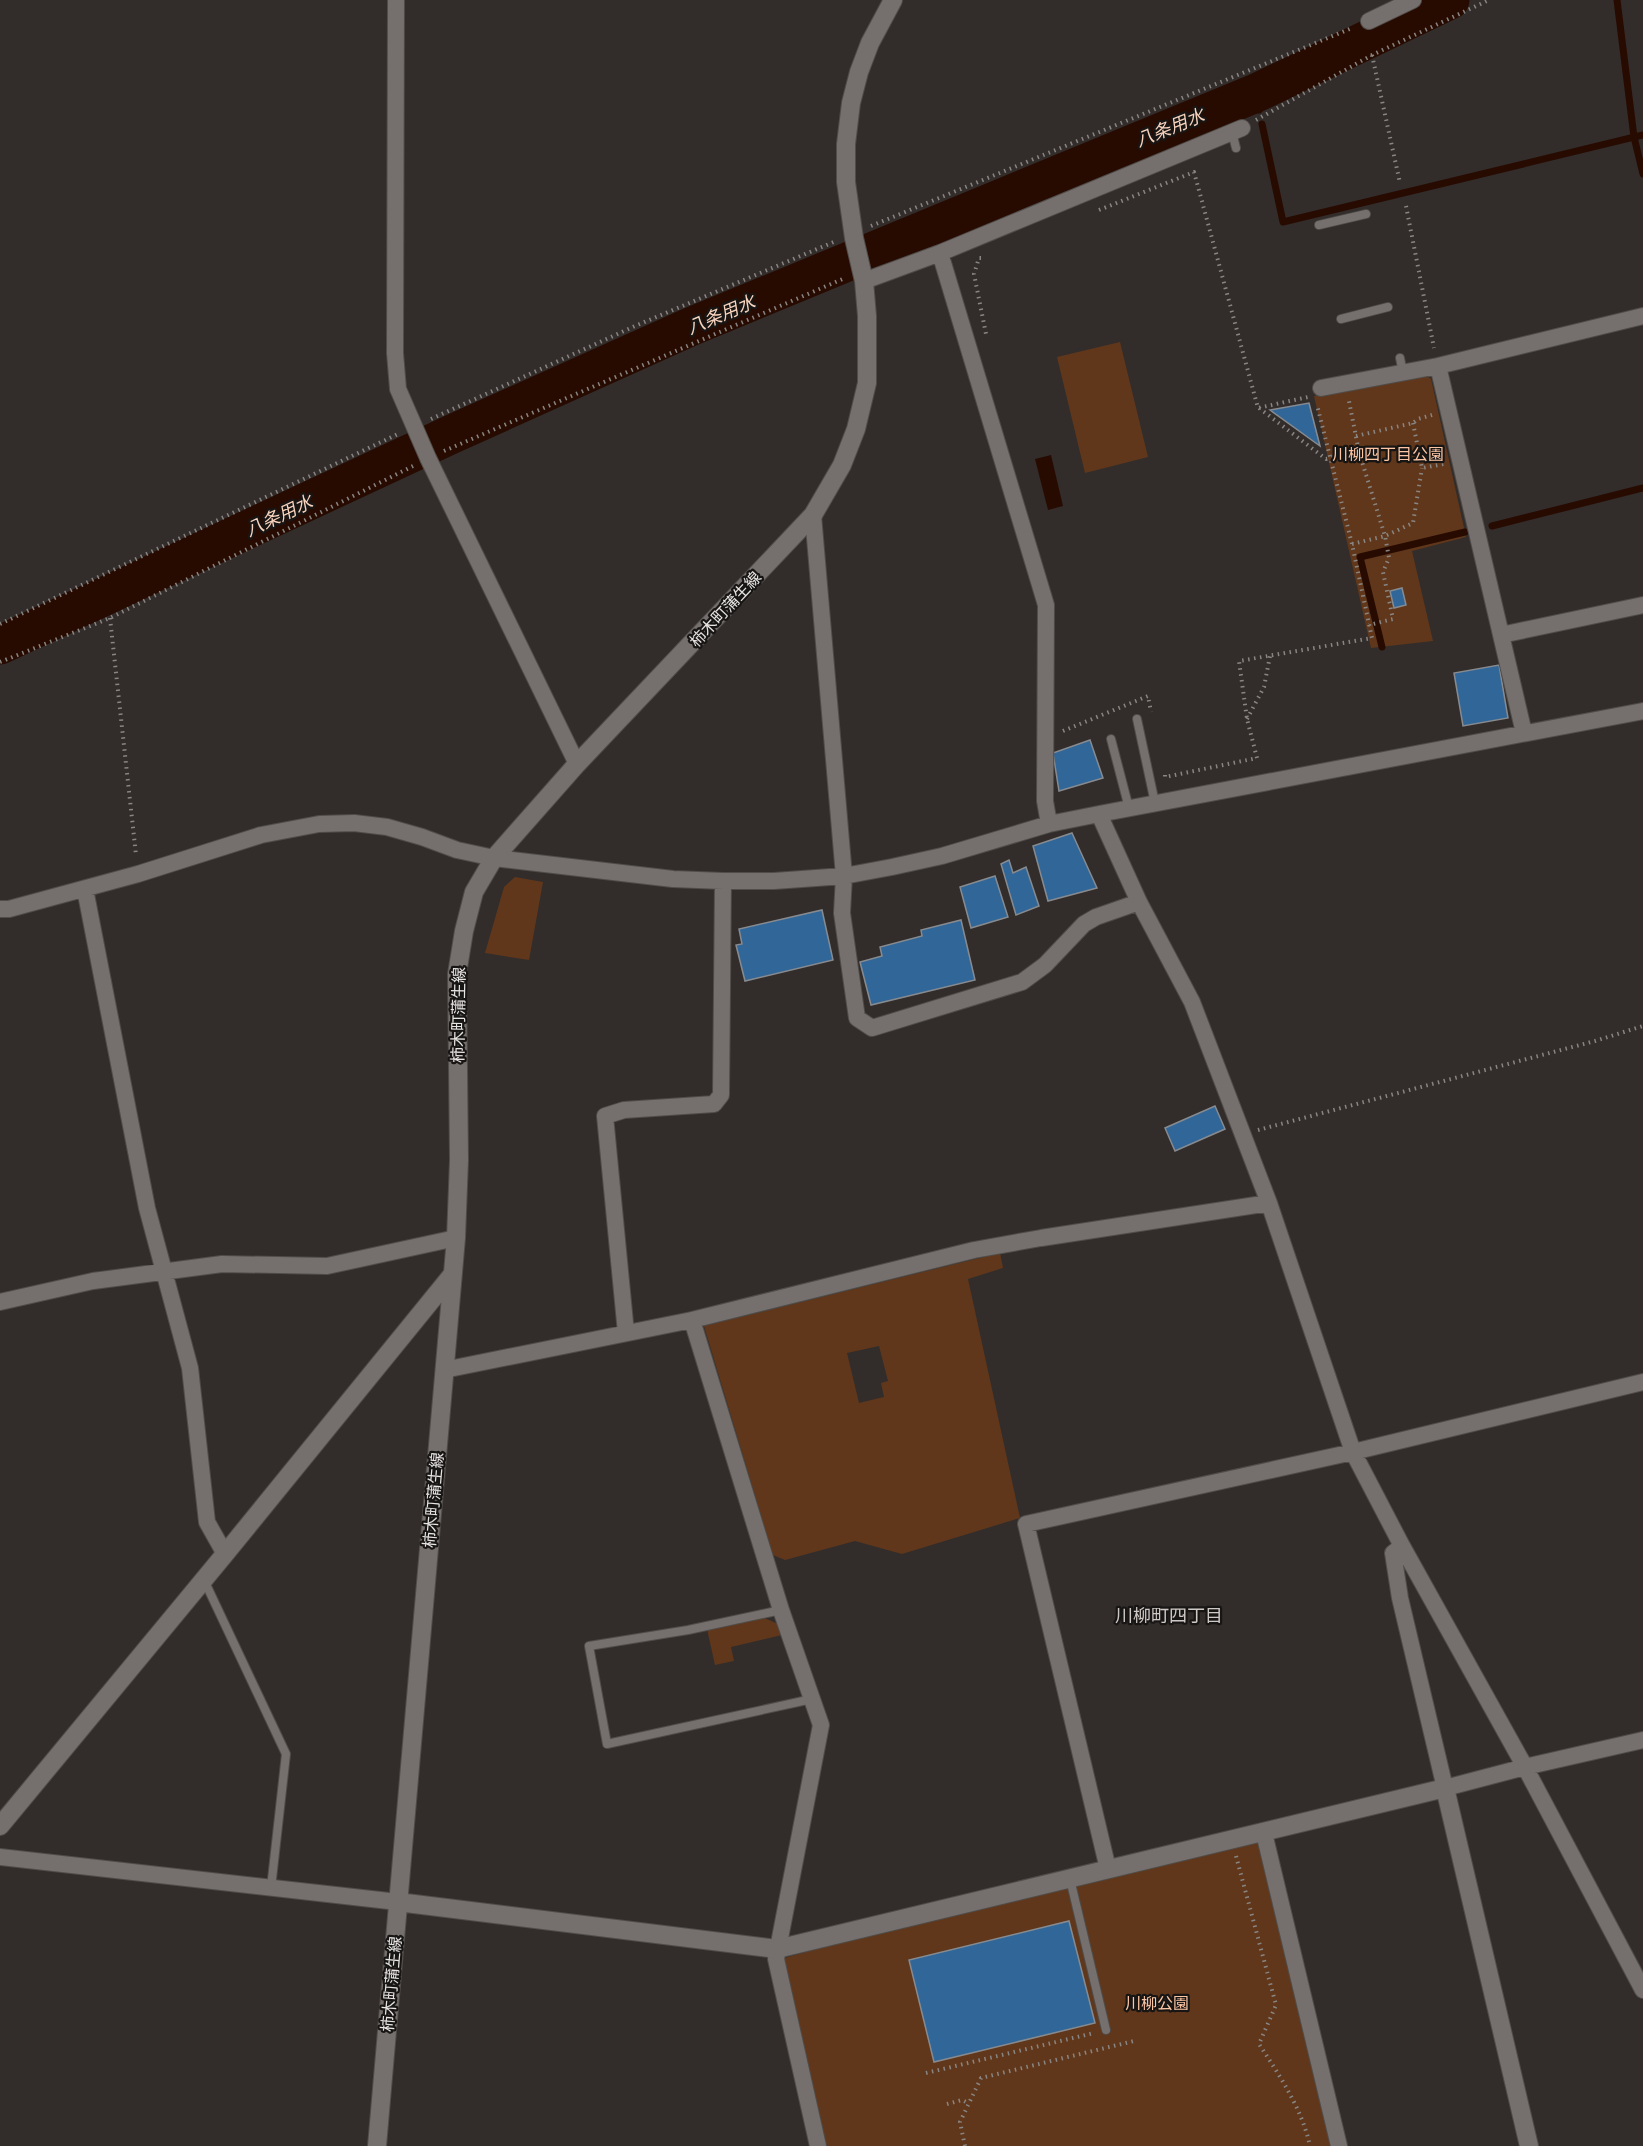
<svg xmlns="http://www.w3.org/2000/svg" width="1643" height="2146" viewBox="0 0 1643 2146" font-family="Inter,'Noto Sans JP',sans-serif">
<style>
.green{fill:#60371b;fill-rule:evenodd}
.water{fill:#280b00}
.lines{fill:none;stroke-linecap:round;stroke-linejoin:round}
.stream{stroke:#280b00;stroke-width:7}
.river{stroke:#280b00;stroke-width:39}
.building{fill:#316698;stroke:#878b90;stroke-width:1.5}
.lane-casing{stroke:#504c49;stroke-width:10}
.street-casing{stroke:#504c49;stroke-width:18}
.secondary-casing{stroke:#504c49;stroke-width:20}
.path{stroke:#898583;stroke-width:4;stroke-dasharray:1.5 4.5;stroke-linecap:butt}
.lane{stroke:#75706d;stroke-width:8}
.street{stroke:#75706d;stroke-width:16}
.secondary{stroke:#75706d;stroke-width:18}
.labels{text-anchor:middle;stroke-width:4.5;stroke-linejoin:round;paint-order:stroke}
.park-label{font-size:16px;fill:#fbc4a3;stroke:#181615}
.street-label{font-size:16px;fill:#e8e5e3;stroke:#181615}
.water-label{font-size:18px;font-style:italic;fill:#f8d3bd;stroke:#181615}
.neighbourhood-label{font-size:18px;fill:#cfc9c6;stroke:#181615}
</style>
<rect width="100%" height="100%" fill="#322d2b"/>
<path class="green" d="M1120 342 1148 457 1085 473 1057 357Z
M1427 376 1431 379 1466 537 1412 551 1433 641 1371 648 1314 396Z
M515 877 543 882 529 960 485 953 504 887Z
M1000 1253 1003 1268 968 1279 1020 1518 902 1554 855 1541 785 1560 773 1555 704 1326ZM879 1346 888 1381 881 1383 884 1397 859 1403 847 1353Z
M762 1617 783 1626 786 1634 731 1647 734 1661 715 1665 707 1629Z
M1264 1833 1336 2146H818L781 1959 1081 1875Z"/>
<path class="water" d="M1051 455 1063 506 1048 510 1035 459Z"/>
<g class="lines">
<path class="stream" d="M1617 0 1634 137 1643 174
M1256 93 1259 110
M1262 124 1283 222 1643 135
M1492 526 1643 488
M1382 647 1360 557 1465 532"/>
<path class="river" d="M0 645 450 435 690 327 1256 93 1450 0"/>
</g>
<path class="building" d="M1309 403 1320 446 1270 410Z
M1402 588 1406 605 1394 608 1390 591Z
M1499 665 1508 718 1463 726 1454 673Z
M1090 740 1103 778 1059 791 1053 753Z
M1072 833 1097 888 1048 901 1033 846Z
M1009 860 1013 873 1026 867 1039 906 1016 915 1001 864Z
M995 876 1008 917 971 928 960 887Z
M822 910 833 960 745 981 736 945 742 944 739 929Z
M961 920 975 980 871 1005 860 962 882 956 880 947 922 936 921 930Z
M1215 1106 1225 1129 1175 1151 1165 1128Z
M1069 1921 1095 2023 934 2062 909 1960Z"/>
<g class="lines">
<defs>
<path id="lane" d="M1232 132 1236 148
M1319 225 1366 214
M1341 319 1388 307
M1400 358 1403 373
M1137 719 1155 803
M1111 739 1129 808
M204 1580 286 1754 271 1888
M781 1610 688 1630 589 1646 607 1744 812 1699
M1070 1879 1106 2030"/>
<path id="street" d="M396 0 395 353 398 389 428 458 577 764
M1369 21 1413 0
M940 253 1046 605 1045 801 1049 824
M864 281 940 253 1242 128
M1438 366 1524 733
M1321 388 1438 366 1643 316
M813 515 844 876 842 913 857 1018 872 1028 1022 982 1045 965 1084 924 1096 917 1139 902
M1501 635 1643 605
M1099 814 1139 902 1192 1002 1269 1203 1353 1452 1402 1546 1525 1767 1643 1990
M85 889 147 1208 190 1368 207 1522 225 1554
M0 909H9L138 874 261 835 319 824 354 823 387 827 422 837 457 850 494 858 673 879 723 881H774L844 876 892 867 942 856 1049 824 1099 814 1643 711
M0 1302 93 1281 222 1264 327 1266 456 1238
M692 1320 781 1610 821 1725 776 1959 818 2146
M626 1333 605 1116 624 1110 714 1104 721 1095 723 881
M444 1370 692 1320 974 1250 1041 1238 1269 1203
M1402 1546 1393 1553 1400 1598 1445 1788 1525 1767 1643 1740
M1264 1833 1339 2146
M0 1857 398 1902
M1108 1869 1026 1524 1353 1452 1643 1382"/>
<path id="secondary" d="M0 1826 225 1554 452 1275
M398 1902 777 1949 1445 1788 1529 2146
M377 2146 456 1238 459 1160 457 974 464 931 474 892 494 858 577 764 813 515 842 465 856 429 867 383V316L864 281 854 238 846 182V144L851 103 859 72 870 43 893 0"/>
</defs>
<use href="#lane" class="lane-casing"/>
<use href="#street" class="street-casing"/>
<use href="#secondary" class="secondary-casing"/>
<path class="path" d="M1372 55 1400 183
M1256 120 1372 55 1489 0
M1406 206 1434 348
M1099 210 1194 172 1258 408 1308 397
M871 226 1352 28
M981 258H979L974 274 986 334
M1259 408 1326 459 1359 452 1349 401
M431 419 635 326 836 241
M1413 423 1422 468 1444 464
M1356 436 1413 423 1418 419 1432 415
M444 451 845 278
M1359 452 1385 536 1413 523 1422 468
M1352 544 1385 536 1389 558 1383 572 1393 619 1369 625
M110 618 136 855
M0 624 400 433
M0 662 110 618 413 466
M1247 719 1264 687 1270 656
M1063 731 1148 696 1151 712
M1165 775V777L1257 758 1247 719 1239 661 1372 638 1352 544 1317 405
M1258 1130 1595 1041 1643 1026
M1236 1856 1276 2005 1259 2044C1280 2076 1302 2109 1310 2146
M926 2073 1094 2033
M947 2104 962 2100 968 2103
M965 2146 960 2122 981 2078 1134 2041"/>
<use href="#lane" class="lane"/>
<use href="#street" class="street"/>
<use href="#secondary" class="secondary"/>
</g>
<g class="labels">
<g class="park-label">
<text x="1388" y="460">川柳四丁目公園</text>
<text x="1157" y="2009">川柳公園</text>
</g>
<g class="street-label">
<text transform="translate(725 609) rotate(-47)" y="6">柿木町蒲生線</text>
<text transform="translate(458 1015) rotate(-89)" y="6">柿木町蒲生線</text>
<text transform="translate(433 1500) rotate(-85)" y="6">柿木町蒲生線</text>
<text transform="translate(391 1984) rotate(-85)" y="6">柿木町蒲生線</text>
</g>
<g class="water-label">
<text transform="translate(1170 128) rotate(-22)" y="6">八条用水</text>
<text transform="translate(721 315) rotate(-23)" y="6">八条用水</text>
<text transform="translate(279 516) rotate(-25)" y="6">八条用水</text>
</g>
<g class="neighbourhood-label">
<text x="1169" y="1622">川柳町四丁目</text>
</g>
</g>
</svg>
